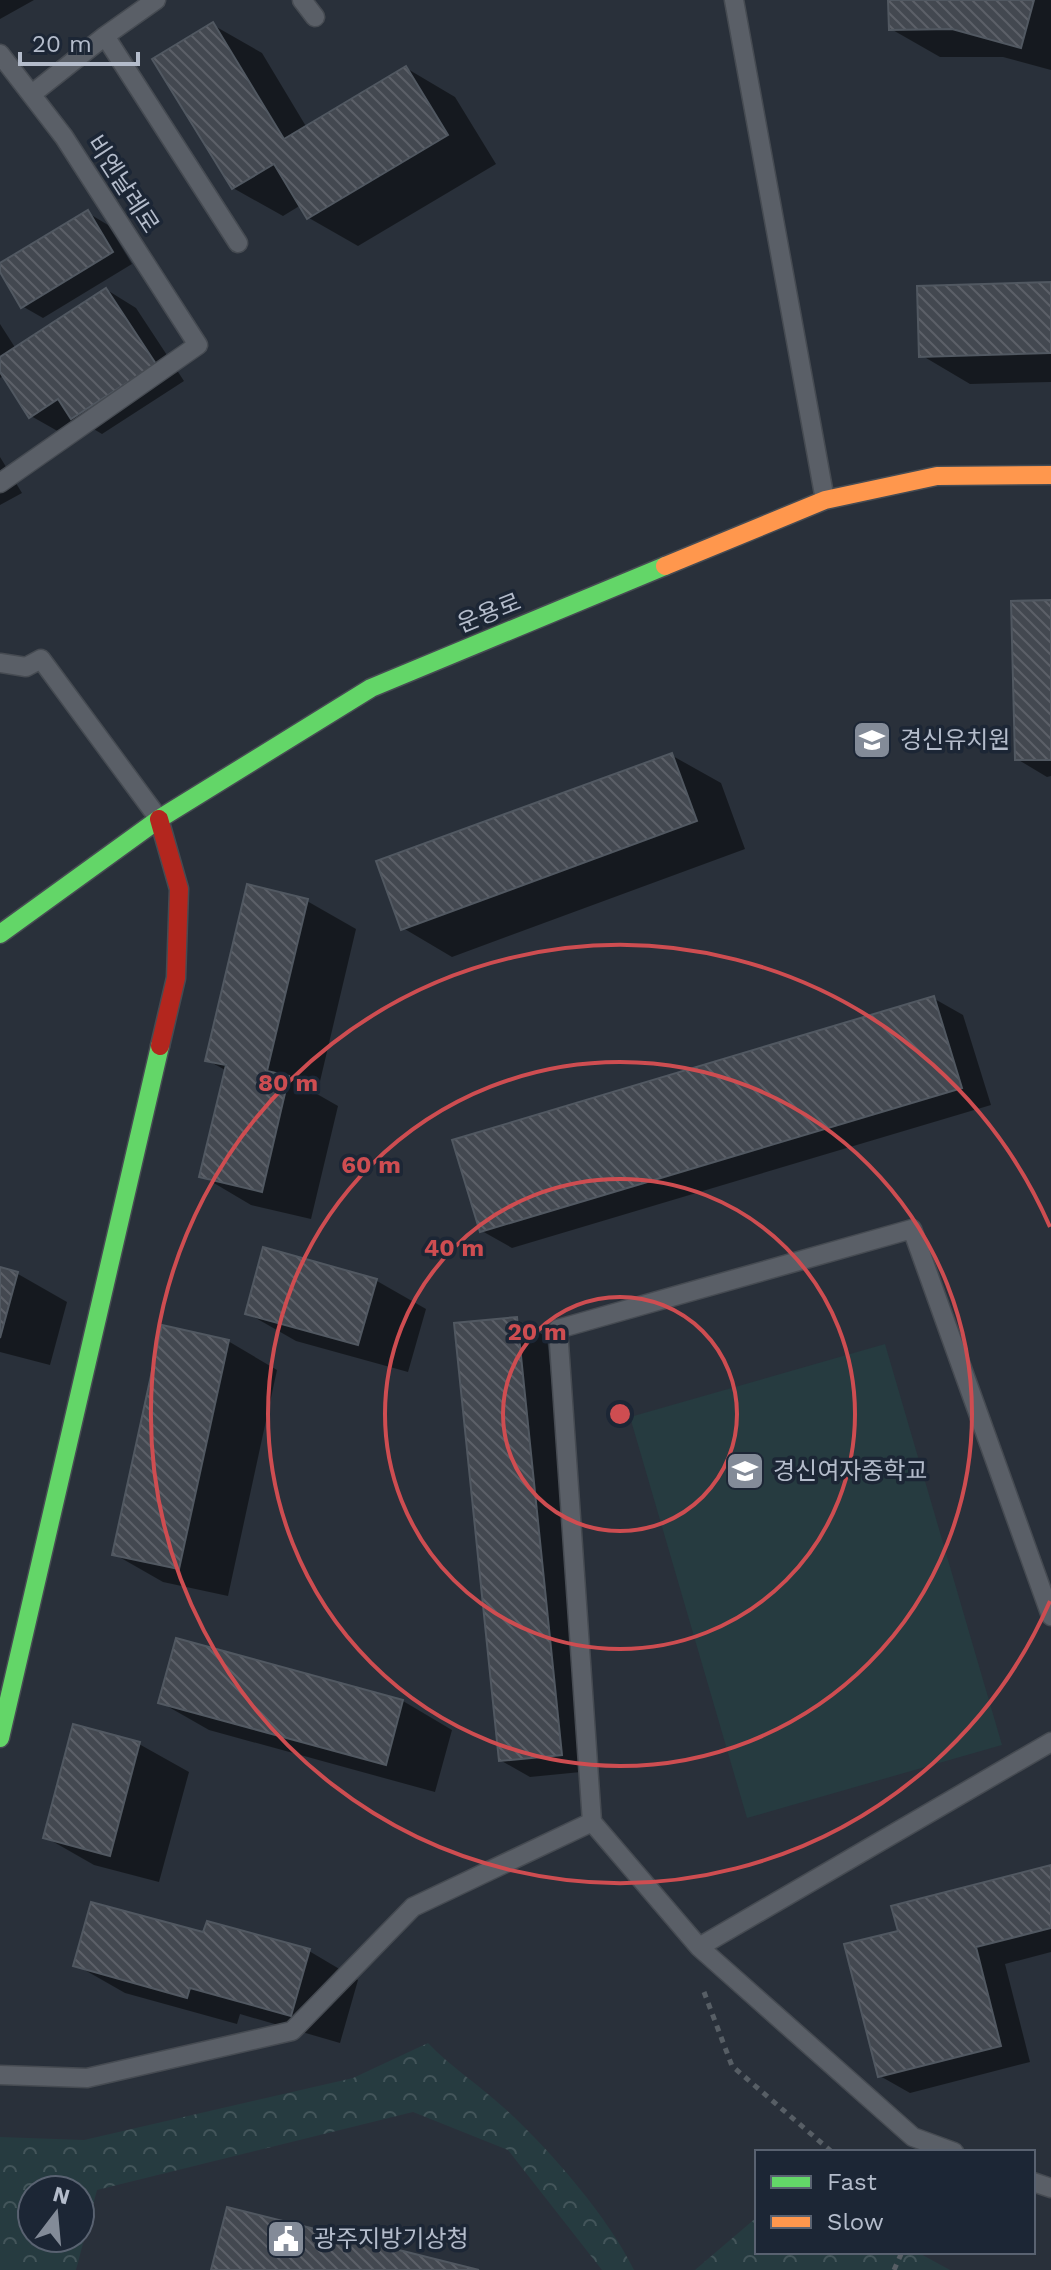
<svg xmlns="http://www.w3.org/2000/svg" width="1051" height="2270" viewBox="0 0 1051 2270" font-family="'Work Sans','Noto Sans KR',sans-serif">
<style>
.forest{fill:url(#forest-crowns);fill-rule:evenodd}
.garden{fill:#263b40}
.shadow{fill:#0007}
.building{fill:url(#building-back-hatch);stroke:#515861;stroke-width:2}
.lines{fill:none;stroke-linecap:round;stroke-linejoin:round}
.lane-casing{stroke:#464b52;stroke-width:21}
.fast-casing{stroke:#464b52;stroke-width:21}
.slow-casing{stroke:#464b52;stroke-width:21}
.jam-casing{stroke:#464b52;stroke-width:21}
.path{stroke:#575e65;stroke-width:5;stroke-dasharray:6 6;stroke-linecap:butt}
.lane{stroke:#5a5f67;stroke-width:18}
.fast{stroke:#63d668;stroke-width:18}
.slow{stroke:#ff974d;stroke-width:18}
.jam{stroke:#b3261e;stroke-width:18}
.ring{fill:none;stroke:#ce4d51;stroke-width:4}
.labels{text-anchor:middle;stroke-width:7;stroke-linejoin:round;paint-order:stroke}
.street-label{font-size:24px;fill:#b4bccb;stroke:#1c2635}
.poi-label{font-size:24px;fill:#b4bccb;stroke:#1c2635;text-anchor:start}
.centre{fill:#ce4d51;stroke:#1c2635;stroke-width:4}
.ring-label{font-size:24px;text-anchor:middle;font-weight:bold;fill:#ce4d51;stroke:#1c2635;stroke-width:7;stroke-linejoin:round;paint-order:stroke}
</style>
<defs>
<pattern id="forest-crowns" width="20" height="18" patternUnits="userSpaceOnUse" patternTransform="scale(2)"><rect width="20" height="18" fill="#263b40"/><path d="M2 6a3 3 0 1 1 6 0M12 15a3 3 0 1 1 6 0" fill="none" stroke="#43555a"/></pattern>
<pattern id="building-back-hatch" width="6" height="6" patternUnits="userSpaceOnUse" patternTransform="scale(2)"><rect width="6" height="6" fill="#434850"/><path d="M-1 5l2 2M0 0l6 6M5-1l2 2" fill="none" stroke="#5c6068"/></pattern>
</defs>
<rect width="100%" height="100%" fill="#29303a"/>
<path class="forest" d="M428 2043C451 2067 478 2084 503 2107 547 2146 609 2218 634 2270H602L508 2150 413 2112 97 2190 76 2270H0V2137L84 2140 353 2078ZM32 2190H80V2238H32Z
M757 2217V2252H917L950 2270H695Z"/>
<path class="garden" d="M885 1344 1002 1745 747 1818 630 1417Z"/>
<path class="shadow" d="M0 0H34L0 19Z
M890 0H1051V70L1003 57H940L891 29Z
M213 25 262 53 307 128 406 68 455 97 496 164 358 246 309 218 301 205 283 216 233 188Z
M88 213 108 225 132 264 43 318 22 306 0 265Z
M1051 284V382L970 384 921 355Z
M107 290 136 308 184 381 102 434 80 421 61 433 31 416 4 375 0 378V324L16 349Z
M0 457 22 493 0 505Z
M1051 602V776L1047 777 1017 759Z
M671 755 721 783 745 849 452 957 403 928Z
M307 901 356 929 317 1094 338 1106 311 1219 251 1205 202 1176 227 1071 207 1060Z
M933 998 963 1015 991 1105 512 1248 482 1231Z
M265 1249 377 1281 426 1309 408 1372 296 1341 247 1313Z
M0 1269 18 1274 67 1302 50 1365 0 1352Z
M517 1320 547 1337 591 1771 530 1777 500 1760Z
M228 1341 277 1370 228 1596 163 1582 114 1554Z
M177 1640 403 1701 452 1730 435 1792 209 1730 160 1702Z
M139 1744 189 1772 159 1882 94 1865 45 1837Z
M1051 1867V1952L1005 1964 1030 2062 910 2093 880 2076 900 1932Z
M205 1935 309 1951 358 1980 340 2043 240 2014 237 2024 125 1993 76 1965Z"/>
<path class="building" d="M888 0H1034L1021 48 952 29 889 30Z
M213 22 284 139 406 66 448 135 307 219 274 164 232 189 152 59Z
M88 210 113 252 21 308 0 272V263Z
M1051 282V353L919 357 917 286Z
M106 288 156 364 71 419 58 399 29 418 0 372V357Z
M1051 600V760H1015L1011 601Z
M672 753 697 821 401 930 376 861Z
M247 884 308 899 267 1071 289 1076 262 1192 199 1177 226 1065 205 1061Z
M934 996 962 1088 480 1232 452 1140Z
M263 1247 377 1279 358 1345 245 1314Z
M0 1267 18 1272 0 1338Z
M517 1317 562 1755 499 1761 454 1323Z
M162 1325 229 1340 179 1569 112 1555Z
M176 1638 403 1700 386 1765 158 1703Z
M73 1724 140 1742 110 1856 43 1838Z
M1051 1865V1928L976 1947 1001 2046 878 2077 844 1944 898 1931 891 1906Z
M91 1902 203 1932 207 1921 310 1949 291 2016 190 1988 187 1998 73 1966Z
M227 2207 479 2270H211Z"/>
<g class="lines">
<defs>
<path id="lane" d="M156 0 105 36 238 243
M302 0 315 17
M734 0 825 500
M0 54 64 137 198 345 0 483
M32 94 105 36
M0 663 26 667 41 659 159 819
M699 1947 1051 1742
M0 2075 87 2078 292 2031 413 1907 592 1822
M954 2152 913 2137 699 1947 592 1822 558 1329 912 1229 1051 1616
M1033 2182 1051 2188"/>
<path id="fast" d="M0 934 159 819 371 688 665 566
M0 1738 160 1046"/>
<path id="slow" d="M665 566 825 500 937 476 1051 475"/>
<path id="jam" d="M159 819 179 889 176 978 160 1046"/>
</defs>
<use href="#lane" class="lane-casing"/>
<use href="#fast" class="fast-casing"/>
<use href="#slow" class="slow-casing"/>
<use href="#jam" class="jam-casing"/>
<path class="path" d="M704 1992 732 2066 832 2152
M894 2270 902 2252"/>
<use href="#lane" class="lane"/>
<use href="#fast" class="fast"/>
<use href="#slow" class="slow"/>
<use href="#jam" class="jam"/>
</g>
<g class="ring">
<circle cx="620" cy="1414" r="117"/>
<circle cx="620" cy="1414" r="235"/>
<circle cx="620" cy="1414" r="352"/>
<path d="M1050 1601A469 469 0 1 1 1050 1227"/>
</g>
<defs>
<symbol id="school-square" viewBox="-11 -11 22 22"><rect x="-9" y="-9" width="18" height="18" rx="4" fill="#838b98" stroke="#1c2635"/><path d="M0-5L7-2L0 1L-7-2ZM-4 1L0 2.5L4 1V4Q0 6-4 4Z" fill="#fff"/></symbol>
<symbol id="civic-square" viewBox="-11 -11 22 22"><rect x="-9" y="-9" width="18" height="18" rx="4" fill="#838b98" stroke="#1c2635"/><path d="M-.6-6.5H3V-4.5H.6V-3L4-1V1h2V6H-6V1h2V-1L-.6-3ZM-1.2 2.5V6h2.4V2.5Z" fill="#fff"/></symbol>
</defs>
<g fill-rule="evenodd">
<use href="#school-square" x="850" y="718" width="44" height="44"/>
<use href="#school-square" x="723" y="1449" width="44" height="44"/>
<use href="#civic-square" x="264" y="2217" width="44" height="44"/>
</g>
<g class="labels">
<g class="street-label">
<text transform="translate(123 184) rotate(57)" y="8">비엔날레로</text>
<text transform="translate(489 613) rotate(-22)" y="8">운용로</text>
</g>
<g class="poi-label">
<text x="900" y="748">경신유치원</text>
<text x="773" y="1479">경신여자중학교</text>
<text x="314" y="2247">광주지방기상청</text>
</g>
</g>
<circle cx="620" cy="1414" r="12" class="centre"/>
<g class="ring-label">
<text x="288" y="1091">80 m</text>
<text x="371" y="1173">60 m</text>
<text x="454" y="1256">40 m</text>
<text x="537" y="1340">20 m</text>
</g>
<rect x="755" y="2150" width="280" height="104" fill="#1c2635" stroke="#596271" stroke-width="2"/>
<rect x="771" y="2176" width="40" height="12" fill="#63d668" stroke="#596271" stroke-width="2"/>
<text x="827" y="2190" font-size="24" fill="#b4bccb">Fast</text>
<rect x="771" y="2216" width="40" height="12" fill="#ff974d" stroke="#596271" stroke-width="2"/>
<text x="827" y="2230" font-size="24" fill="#b4bccb">Slow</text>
<g transform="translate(56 2214) rotate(16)"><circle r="38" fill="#1c2635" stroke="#596271" stroke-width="2"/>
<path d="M0-6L14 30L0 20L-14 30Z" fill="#838b98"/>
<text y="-12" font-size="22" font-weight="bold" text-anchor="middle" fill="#b4bccb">N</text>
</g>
<path d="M20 52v12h118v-12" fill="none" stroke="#b4bccb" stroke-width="4"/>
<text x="32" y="52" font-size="24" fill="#b4bccb" stroke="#1c2635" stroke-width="6" paint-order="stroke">20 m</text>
</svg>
